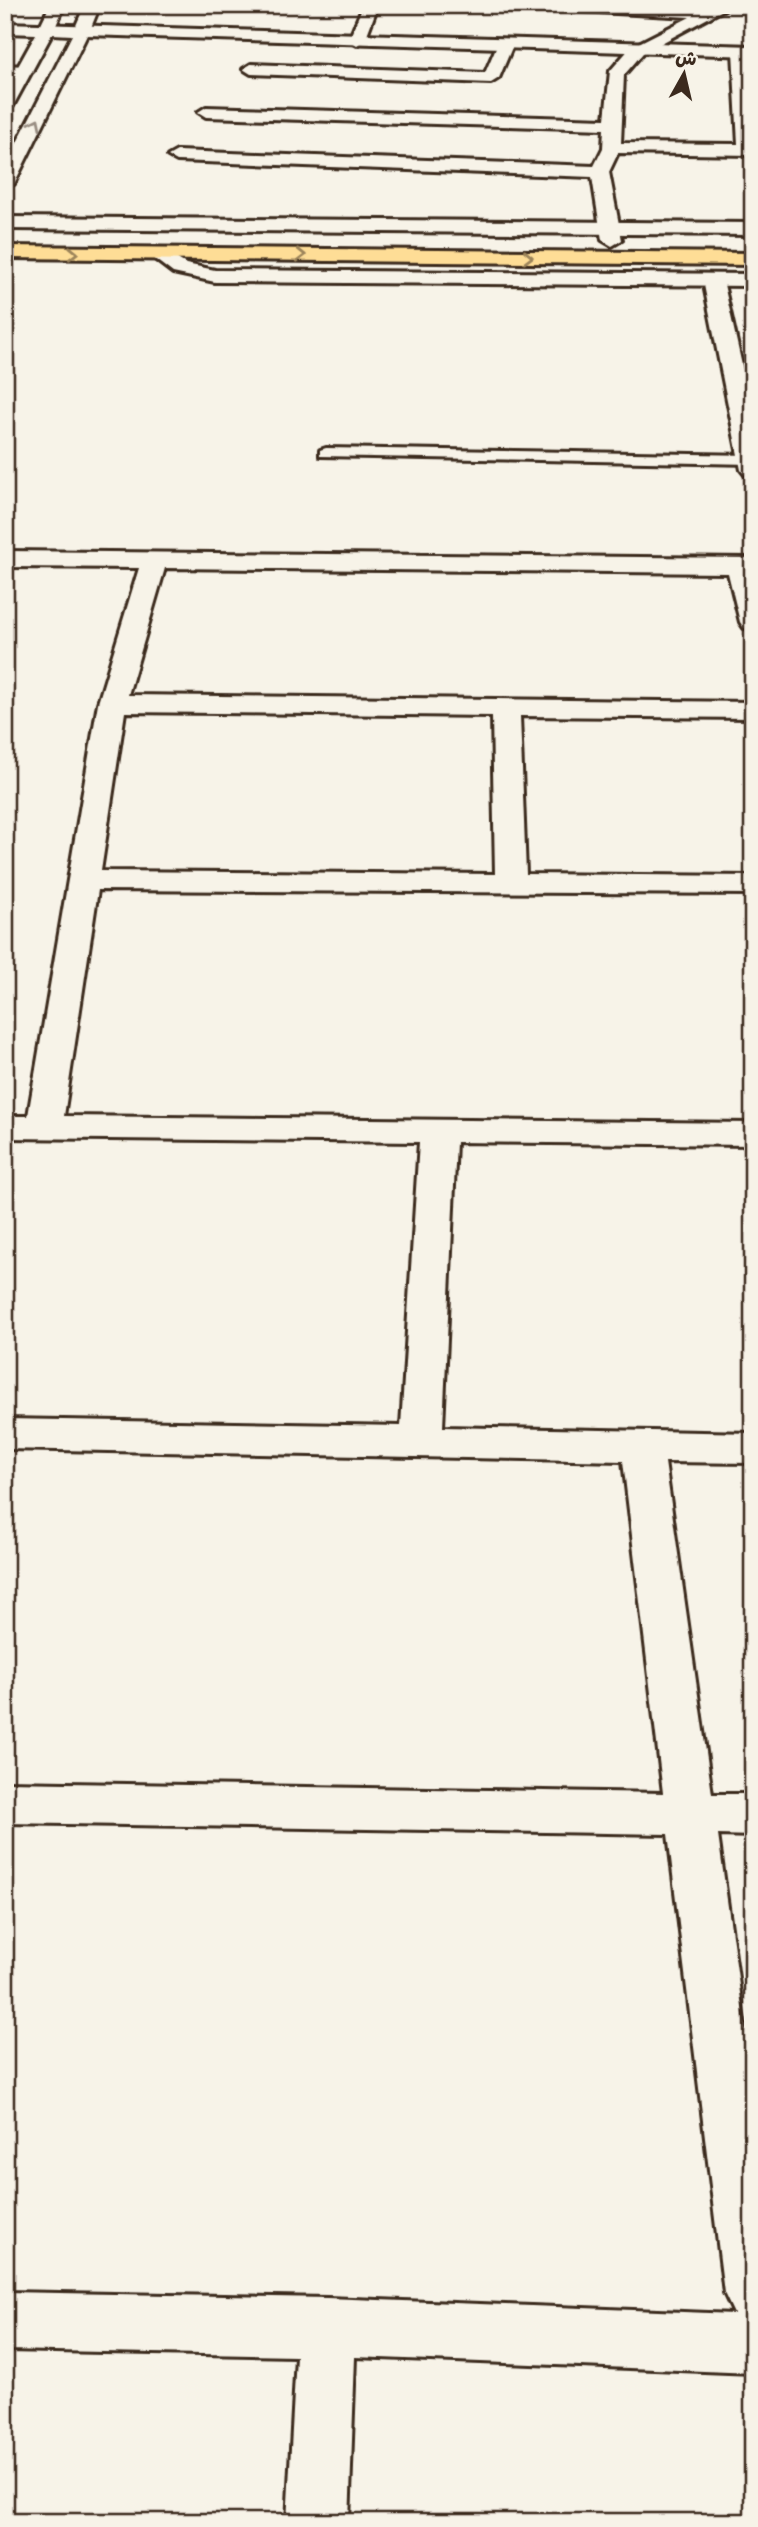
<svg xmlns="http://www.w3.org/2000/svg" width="758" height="2527" viewBox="0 0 758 2527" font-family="Itim,'Playpen Sans Arabic',sans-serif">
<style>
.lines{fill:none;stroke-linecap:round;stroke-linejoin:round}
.service-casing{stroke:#3b2a1e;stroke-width:6}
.minor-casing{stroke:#3b2a1e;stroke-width:6}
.tertiary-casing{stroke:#3b2a1e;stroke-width:6}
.primary-casing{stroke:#3b2a1e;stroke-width:6}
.service{fill:#f7f3e8;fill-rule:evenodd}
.minor{fill:#f7f3e8;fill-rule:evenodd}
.tertiary{fill:#f7f3e8;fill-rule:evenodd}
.primary{fill:#fedd96;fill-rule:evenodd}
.oneway{stroke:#998e83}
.oneway2{stroke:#9c845a}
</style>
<rect width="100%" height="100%" fill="#f7f3e8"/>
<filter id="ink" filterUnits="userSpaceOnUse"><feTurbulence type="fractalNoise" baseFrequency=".0143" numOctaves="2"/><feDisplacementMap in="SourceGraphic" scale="14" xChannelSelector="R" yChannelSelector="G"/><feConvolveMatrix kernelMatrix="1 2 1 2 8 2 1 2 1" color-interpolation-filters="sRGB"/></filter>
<g filter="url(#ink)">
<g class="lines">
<defs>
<path id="service" d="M326 448 751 455 753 464 320 456V450Z"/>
<path id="minor" d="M50 5H65L54 30 46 35 38 30Z
M85 5H100L90 30 82 35 74 30Z
M363 5H378L365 40 357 45 349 40Z
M536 5 706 9 713 5H732L643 53 624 75 621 143 738 144 733 51 741 46 749 51 753 155 618 153 609 172 622 240 612 246 602 240 592 177 177 161 168 156 177 151 594 166 603 148 604 129 206 117 198 112 206 107 605 119 610 71 631 47 690 17 543 9Z
M505 40 513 45 499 78 491 83 251 74 243 69 251 64 485 73 497 45Z
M5 65 25 66 33 71 25 76 5 75Z
M713 274 723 280 753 415V477L745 475 741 470 703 280Z
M5 551 753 558V630L744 628 740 622 728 573 165 568 128 695 753 702V718L520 716 526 874 753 876V894L98 890 64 1116 753 1123V1145L456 1142 443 1427 753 1433V1463L665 1462 712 1794H753V1836L718 1835 753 2086V2373L355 2357 349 2522H287L296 2356 5 2350V2292L327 2298 734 2314 724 2293 668 1834 5 1823V1782L663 1793 623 1461 5 1449V1419L401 1426 419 1142 5 1138V1116H28L98 703 139 568 5 567ZM125 712 492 716 495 874 101 871Z"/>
<path id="tertiary" d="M5 23 753 46V56L87 35 14 184 5 189V166L72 35 52 34 13 106 5 111V90L36 34 5 33Z
M5 217 753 223V235L5 229Z
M158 248 186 264 215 270 753 274V286L215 282 173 273 148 254Z"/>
<path id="primary" d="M5 246 753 253V265L5 258Z"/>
</defs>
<use href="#service" class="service-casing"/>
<use href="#minor" class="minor-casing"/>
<use href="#tertiary" class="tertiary-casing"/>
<use href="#primary" class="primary-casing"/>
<use href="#service" class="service"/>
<use href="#minor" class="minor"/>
<use href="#tertiary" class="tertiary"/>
<use href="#primary" class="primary"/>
</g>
<defs><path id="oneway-chevron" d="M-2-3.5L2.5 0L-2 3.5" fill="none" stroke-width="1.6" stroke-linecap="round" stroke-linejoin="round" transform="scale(1.75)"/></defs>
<use class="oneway" href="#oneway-chevron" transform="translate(36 123) rotate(-64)"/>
<g class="oneway2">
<use href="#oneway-chevron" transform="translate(73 253) rotate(1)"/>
<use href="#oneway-chevron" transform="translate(301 255) rotate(1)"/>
<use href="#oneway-chevron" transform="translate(528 257) rotate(1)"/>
</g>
</g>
<rect width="758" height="2527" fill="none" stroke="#f7f3e8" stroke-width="28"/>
<rect x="14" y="14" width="730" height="2499" fill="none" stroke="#3b2a1e" stroke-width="2.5" filter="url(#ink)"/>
<g transform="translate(684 74) rotate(8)" stroke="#f7f3e8" stroke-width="5" paint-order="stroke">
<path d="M0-5L12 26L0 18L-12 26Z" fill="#3b2a1e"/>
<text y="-10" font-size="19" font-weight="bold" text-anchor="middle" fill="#3b2a1e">ش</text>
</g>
</svg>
